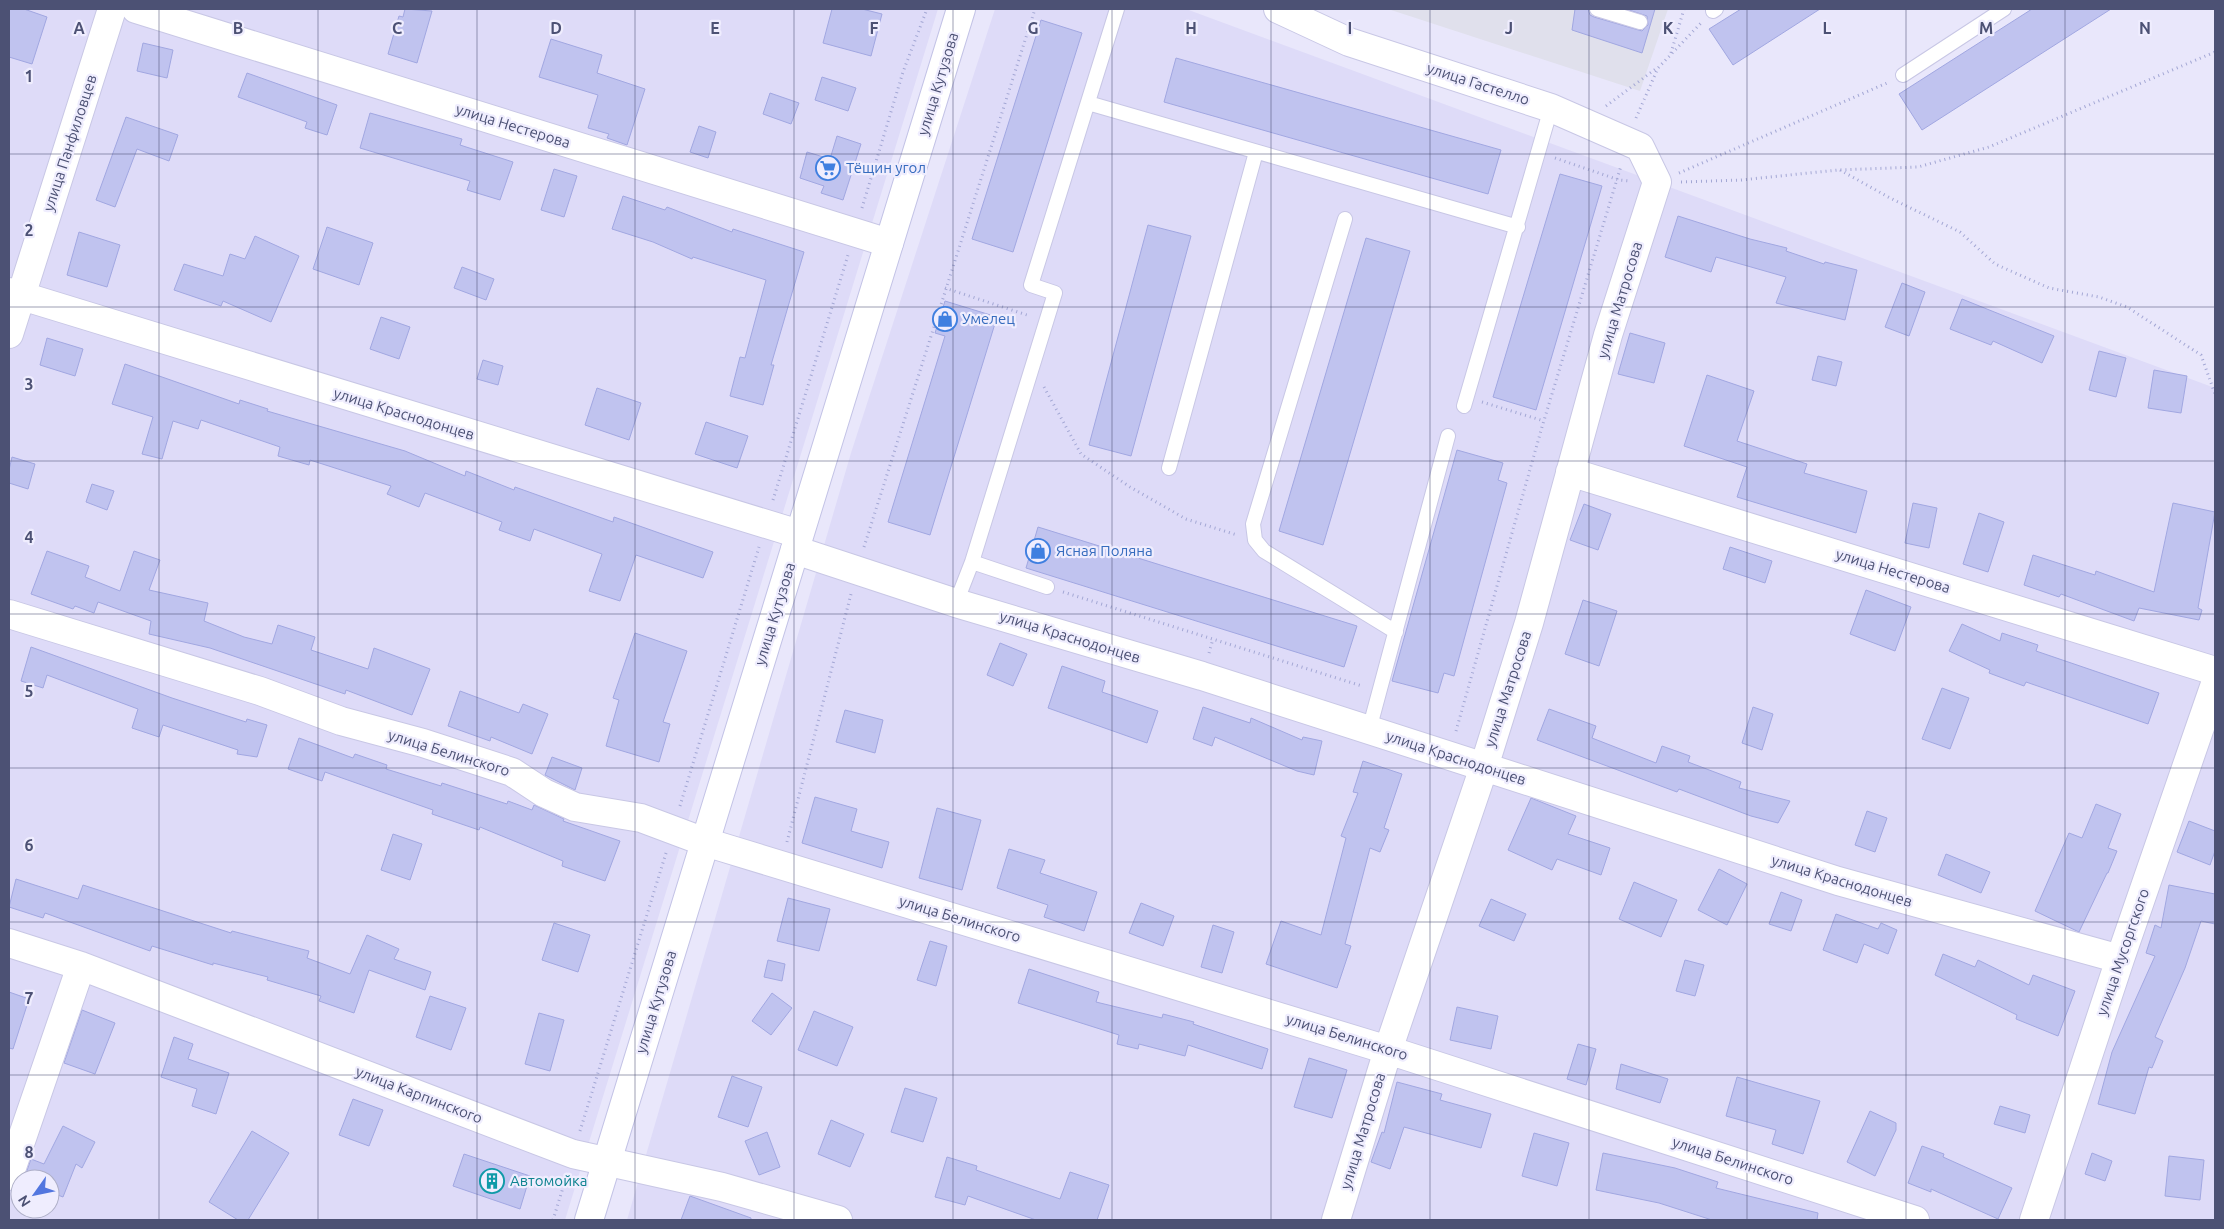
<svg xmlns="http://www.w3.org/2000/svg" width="2224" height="1229" viewBox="0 0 2224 1229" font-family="Ubuntu,sans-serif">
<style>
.residential{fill:#dedbf8;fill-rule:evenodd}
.industrial{fill:#e0e0ec}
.building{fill:#c0c3ef;stroke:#a1a7e1}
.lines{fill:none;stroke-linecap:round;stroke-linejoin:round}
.lane-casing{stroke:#c8c7e5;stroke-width:16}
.street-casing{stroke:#c8c7e5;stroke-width:30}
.secondary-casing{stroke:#c3c3e6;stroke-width:30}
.path{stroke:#a3a7d4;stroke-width:3;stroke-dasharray:1 4;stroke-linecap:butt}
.lane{stroke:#fff;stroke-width:14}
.street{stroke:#fff;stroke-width:28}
.secondary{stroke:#fff;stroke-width:28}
.grid{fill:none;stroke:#4c5174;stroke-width:1;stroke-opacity:0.55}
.labels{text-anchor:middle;stroke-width:4.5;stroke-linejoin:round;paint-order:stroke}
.street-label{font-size:15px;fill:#4c5174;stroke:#efedfe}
.shop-label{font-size:15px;fill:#366cbe;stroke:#efedfe;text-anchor:start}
.culture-label{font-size:15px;fill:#0d838f;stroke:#efedfe;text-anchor:start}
.grid-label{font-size:16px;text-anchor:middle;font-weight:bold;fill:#4c5174;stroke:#efedfe;stroke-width:4.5;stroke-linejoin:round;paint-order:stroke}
</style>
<rect width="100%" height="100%" fill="#e9e7fb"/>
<path class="residential" d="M9 9H938L565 1220H9ZM20 1179H50V1209H20Z
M995 9H1186L2215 388V1220H627L851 453Z"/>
<path class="industrial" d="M1388 9H1668L1640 91Z"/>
<path class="building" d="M9 9H24L47 17 32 64 9 57Z
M405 9 432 11 417 63 388 54 399 16 403 17Z
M832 9H862L882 14 871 56 823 43Z
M1575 9H1588L1590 15 1594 17 1642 31 1648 25 1647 16 1626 9H1655L1642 53 1572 30Z
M1741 9H1820L1733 65 1709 29Z
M2032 9H2111L1922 130 1899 94Z
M1041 20 1082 33 1013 252 972 239Z
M551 39 602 55 597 73 645 89 627 145 607 138 609 134 588 128 598 95 539 77Z
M143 43 173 50 167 78 137 71Z
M1176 58 1501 150 1488 194 1164 102Z
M247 73 337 105 327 135 305 128 307 122 238 97Z
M822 77 856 88 848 111 815 100Z
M770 93 799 103 791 124 763 114Z
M370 113 462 139 460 145 513 162 500 200 467 190 470 181 360 148Z
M126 117 178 135 169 161 137 149 115 207 96 200Z
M699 126 716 132 708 158 690 152Z
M837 136 861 144 843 200 821 193 824 186 800 178 807 152 830 159Z
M554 169 577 176 564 217 541 210Z
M1560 174 1602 186 1536 410 1493 397Z
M623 196 665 210 667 207 732 232 733 229 804 252 771 365H774L763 405 730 396 740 357 745 358 766 280 693 257 692 259 653 242 612 229Z
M1678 216 1750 239 1787 248 1786 251 1824 264 1825 262 1857 270 1845 320 1776 303 1786 277 1716 257 1711 272 1665 257Z
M1148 225 1191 236 1131 456 1089 445Z
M327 227 373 243 359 285 313 269Z
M79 232 120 245 107 287 67 275Z
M255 236 299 256 271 322 223 301 221 306 174 290 184 264 223 276 230 254 245 259Z
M1366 238 1410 251 1323 545 1279 531Z
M462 267 494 279 486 300 454 288Z
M1902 283 1925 292 1909 336 1885 327Z
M1962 299 2054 336 2042 363 1993 341 1991 345 1950 329Z
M945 301 997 317 930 535 888 522 945 336 935 333Z
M381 317 410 327 399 359 370 349Z
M1630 333 1665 343 1654 383 1618 374Z
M47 338 83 349 75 376 40 365Z
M2099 351 2126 358 2116 397 2089 390Z
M1818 356 1842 362 1836 386 1812 380Z
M483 360 503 366 498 385 477 379Z
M125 364 239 404 240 400 268 409 267 411 405 451 465 476 466 471 514 490 515 487 613 522 614 517 713 552 703 578 636 555 620 601 589 591 602 554 534 529 530 541 499 530 502 522 425 493 419 507 387 494 391 486 310 460 309 465 278 456 280 447 201 420 198 429 173 421 162 459 142 454 153 417 112 404Z
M2154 370 2187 376 2181 413 2148 408Z
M1707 375 1754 391 1737 441 1807 464 1804 473 1867 491 1856 533 1737 497 1747 467 1684 446Z
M597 388 641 403 629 440 585 425Z
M706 422 748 436 737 468 695 454Z
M1457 450 1503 463 1498 480 1507 483 1454 676 1444 673 1438 693 1392 681Z
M12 457 35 464 28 489 9 483V470Z
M92 484 114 491 107 510 86 502Z
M1913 503 1937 508 1929 548 1905 543Z
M2173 503 2215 512 2198 608 2202 610 2199 620 2139 608 2134 621 2061 594 2059 597 2024 585 2033 555 2095 575 2096 571 2154 592Z
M1584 504 1611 514 1598 550 1570 540Z
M1979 513 2004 522 1988 572 1963 564Z
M1038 527 1357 626 1344 667 1026 568Z
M1730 547 1772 561 1765 583 1723 569Z
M47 551 89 566 85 577 120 591 134 551 160 560 149 590 208 603 204 621 244 637 272 644 278 625 315 637 311 650 368 669 374 648 430 669 412 715 346 690 345 694 210 648 149 634 151 621 98 602 94 613 75 606 73 609 31 594Z
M1866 590 1911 607 1895 651 1850 634Z
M1583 600 1617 611 1599 666 1565 654Z
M1962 624 2000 641 2002 633 2038 645 2036 651 2159 693 2148 724 2026 682 2024 686 1989 673 1990 670 1949 651Z
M635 633 687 651 663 722 670 724 659 762 606 746 619 700 613 698Z
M1000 643 1027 654 1013 686 987 675Z
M31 647 172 698 246 722 247 719 267 725 257 757 237 754 238 750 163 725 159 737 132 728 138 709 47 675 43 688 21 681Z
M1062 666 1105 681 1102 692 1158 711 1147 743 1048 708Z
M1942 688 1969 698 1950 749 1922 739Z
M460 691 519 713 523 704 548 714 532 754 491 737 490 741 448 726Z
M1203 707 1250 723 1251 718 1302 740 1303 737 1322 741 1314 775 1297 771 1215 737 1212 746 1193 739Z
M1753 707 1773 714 1762 750 1742 743Z
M1549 709 1596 726 1592 738 1656 763 1662 746 1690 756 1688 762 1741 782 1739 788 1790 801 1778 823 1751 816 1679 789 1677 792 1537 740Z
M845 710 883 720 875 753 836 742Z
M299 738 353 758 355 754 387 765 386 769 441 786 442 783 507 804 508 801 532 810 534 805 564 819 563 821 620 841 605 881 562 866 563 861 480 827 479 830 432 814 433 810 325 772 322 781 288 769Z
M552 757 582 768 575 790 545 775Z
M1363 761 1402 774 1384 828 1389 830 1380 852 1370 848 1345 944 1351 946 1337 988 1266 964 1281 921 1321 935 1346 838 1341 836 1358 793 1353 792Z
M815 797 857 809 851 831 889 842 882 868 802 843Z
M1531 798 1576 816 1568 834 1610 848 1601 875 1557 859 1552 870 1508 850Z
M2096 804 2121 814 2108 848 2117 851 2108 873H2107L2079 932 2035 911 2069 833 2082 838Z
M937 808 981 820 962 890 919 878Z
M1867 811 1887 818 1875 852 1855 845Z
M2189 821 2215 831V851L2210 865 2177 852Z
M393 834 422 844 410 880 381 870Z
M1009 849 1045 860 1040 873 1097 892 1084 931 1044 917 1048 905 997 888Z
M1946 854 1990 872 1981 893 1938 875Z
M1719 869 1747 884 1727 925 1698 910Z
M16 879 78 899 83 885 231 933 232 931 309 951 307 958 350 974 367 935 399 949 394 959 431 972 425 990 369 970 354 1013 319 1001 321 996 267 980 268 977 213 963V965L152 946 150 951 45 913 43 918 9 907Z
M1634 882 1677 900 1661 937 1619 919Z
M2169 885 2215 894V924L2201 921 2185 968 2155 1037 2163 1041 2152 1068 2149 1067 2135 1114 2098 1104 2112 1052 2155 956 2146 953 2155 925 2161 928Z
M1781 892 1802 900 1791 931 1769 924Z
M788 898 830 909 819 951 777 941Z
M1491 899 1526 914 1514 941 1479 926Z
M1141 903 1174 916 1163 946 1129 933Z
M1836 914 1878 929 1881 923 1897 930 1888 954 1864 944 1857 963 1823 950Z
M554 923 590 935 578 972 542 960Z
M1213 925 1234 932 1222 973 1201 967Z
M930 941 947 946 936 986 917 980Z
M1943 954 1975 967 1978 960 2029 985 2033 975 2075 991 2058 1036 2016 1019 2017 1015 1935 975Z
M768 960 785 964 782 981 764 977Z
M1685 960 1704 965 1695 996 1676 991Z
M1029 969 1099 992 1096 1002 1162 1018 1163 1014 1194 1022 1193 1024 1268 1049 1262 1069 1188 1045 1185 1056 1139 1044 1138 1049 1117 1044 1119 1035 1018 1003Z
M9 992 29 999 13 1049 9 1048Z
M772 993 792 1008 771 1035 752 1021Z
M430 996 466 1008 451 1050 416 1037Z
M1457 1007 1498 1016 1491 1049 1450 1040Z
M82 1010 115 1023 95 1074 64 1063Z
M814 1011 853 1027 837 1066 798 1050Z
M539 1013 564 1020 550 1071 525 1064Z
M174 1037 193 1044 188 1059 229 1073 216 1114 192 1106 197 1089 161 1077Z
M1578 1044 1596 1049 1586 1085 1567 1079Z
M1309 1058 1347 1070 1332 1118 1294 1107Z
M1621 1064 1668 1079 1660 1103 1616 1089Z
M732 1076 762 1087 748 1127 718 1117Z
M1737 1077 1820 1101 1803 1154 1772 1144 1776 1130 1726 1116Z
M1397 1082 1442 1094 1440 1100 1491 1114 1481 1148 1404 1127 1390 1169 1371 1162 1382 1132 1384 1133Z
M905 1088 937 1098 923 1142 891 1132Z
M353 1099 383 1110 369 1146 339 1135Z
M2000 1106 2030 1115 2025 1133 1994 1124Z
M1870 1111 1896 1123V1130L1875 1176 1847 1162Z
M831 1120 864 1134 850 1167 818 1154Z
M63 1126 95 1142 82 1168 76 1164 63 1197 50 1192V1179H24L31 1159 44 1164Z
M252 1131 289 1153 248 1220H238L209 1202Z
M767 1132 780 1167 759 1175 745 1141Z
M1534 1133 1569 1143 1557 1186 1522 1176Z
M1922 1146 1944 1154 1943 1157 2012 1188 1998 1219 1931 1189V1192L1908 1183Z
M1603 1153 1675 1168 1718 1182 1716 1188 1818 1213 1817 1220H1712L1659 1203 1596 1190Z
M2092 1153 2112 1161 2105 1181 2085 1174Z
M464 1154 530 1176 520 1209 453 1186Z
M2169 1156 2204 1160 2200 1200 2165 1196Z
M947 1157 977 1166 976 1170 1060 1199 1070 1172 1109 1185 1097 1220H1036L968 1196 965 1205 935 1197Z
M690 1196 751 1218V1220H681Z"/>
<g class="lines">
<defs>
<path id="lane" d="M1597 9 1640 22
M1713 11 1716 9
M1903 75 2004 9
M1088 103 1518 227
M1345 219 1253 524 1255 540 1264 551 1396 632
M1464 406 1551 108
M1169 468 1256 152
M972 562 1047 587
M956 603 972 562 1055 293 1031 285 1117 9
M1369 730 1448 436"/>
<path id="street" d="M136 9 889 243
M1278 9 1349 42 1551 108 1640 147 1657 182 1608 335 1529 623 1484 767 1388 1050 1336 1220
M9 292 799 534
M9 334 112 9
M1570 472 2215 671
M795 550 956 603 1202 676 1838 881 2120 959
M9 614 260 691 341 721 423 743 512 772 544 793 575 807 641 818 705 842 1388 1050 1915 1220
M9 943 81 966 573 1154 722 1187 838 1220
M9 1176 81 966
M2034 1220 2120 959 2215 684"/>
<path id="secondary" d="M589 1220 961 9"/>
</defs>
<use href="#lane" class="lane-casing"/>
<use href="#street" class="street-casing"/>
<use href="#secondary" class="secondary-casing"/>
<path class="path" d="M1671 53 1684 9
M1606 106 1657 68
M1636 118 1658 68 1701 23
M1555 158 1619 180 1630 181
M1840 170 1890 198 1960 232 1995 264 2049 288 2099 297 2127 307 2201 355 2215 394
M1679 173 1887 83
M1681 182 1741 180 1838 170 1918 167 1989 147 2215 52
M862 208 903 72 927 9
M945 288 1030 316
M1044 387 1081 454 1130 487 1186 519 1237 535
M1482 402 1544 421
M773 500 848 255
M864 547 1035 9
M1063 592 1362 686
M1209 653 1213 639
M1456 731 1542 427 1621 166
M680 806 759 547
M787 842 851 594
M580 1131 666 853
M553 1220 566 1178"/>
<use href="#lane" class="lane"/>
<use href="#street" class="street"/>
<use href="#secondary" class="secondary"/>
</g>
<path class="grid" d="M159 9V1220M318 9V1220M477 9V1220M635 9V1220M794 9V1220M953 9V1220M1112 9V1220M1271 9V1220M1430 9V1220M1589 9V1220M1747 9V1220M1906 9V1220M2065 9V1220M9 154H2215M9 307H2215M9 461H2215M9 614H2215M9 768H2215M9 922H2215M9 1075H2215"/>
<defs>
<symbol id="supermarket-ring" viewBox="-11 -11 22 22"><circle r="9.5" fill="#efedfe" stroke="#3f7fe0" stroke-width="1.5"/><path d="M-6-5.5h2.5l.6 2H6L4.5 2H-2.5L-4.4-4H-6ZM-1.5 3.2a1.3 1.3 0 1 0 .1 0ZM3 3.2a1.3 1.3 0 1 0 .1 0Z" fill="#3f7fe0"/></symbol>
<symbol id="shop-ring" viewBox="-11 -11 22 22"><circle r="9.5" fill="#efedfe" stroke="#3f7fe0" stroke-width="1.5"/><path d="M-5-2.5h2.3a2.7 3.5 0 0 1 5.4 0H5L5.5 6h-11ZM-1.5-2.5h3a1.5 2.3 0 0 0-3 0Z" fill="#3f7fe0"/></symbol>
<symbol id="building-ring" viewBox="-11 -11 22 22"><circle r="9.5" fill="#efedfe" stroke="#0f9aa8" stroke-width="1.5"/><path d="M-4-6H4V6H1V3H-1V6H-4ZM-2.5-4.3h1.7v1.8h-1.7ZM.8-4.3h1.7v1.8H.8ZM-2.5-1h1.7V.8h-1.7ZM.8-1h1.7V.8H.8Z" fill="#0f9aa8"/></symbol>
</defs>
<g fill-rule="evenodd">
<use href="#supermarket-ring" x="814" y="154" width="28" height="28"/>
<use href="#shop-ring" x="931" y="305" width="28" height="28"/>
<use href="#shop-ring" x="1024" y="537" width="28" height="28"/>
<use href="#building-ring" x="478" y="1167" width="28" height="28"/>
</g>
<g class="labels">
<g class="street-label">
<text transform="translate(938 84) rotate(-73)" y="5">улица Кутузова</text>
<text transform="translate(1478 84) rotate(18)" y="5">улица Гастелло</text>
<text transform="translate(513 126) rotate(17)" y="5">улица Нестерова</text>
<text transform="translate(70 143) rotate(-72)" y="5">улица Панфиловцев</text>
<text transform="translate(1620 300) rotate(-73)" y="5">улица Матросова</text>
<text transform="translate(404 414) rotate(17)" y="5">улица Краснодонцев</text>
<text transform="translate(1893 571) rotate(17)" y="5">улица Нестерова</text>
<text transform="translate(775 614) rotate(-73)" y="5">улица Кутузова</text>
<text transform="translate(1070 637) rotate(17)" y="5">улица Краснодонцев</text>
<text transform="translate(1508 689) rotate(-72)" y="5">улица Матросова</text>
<text transform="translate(449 753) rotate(17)" y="5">улица Белинского</text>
<text transform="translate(1456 758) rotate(18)" y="5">улица Краснодонцев</text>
<text transform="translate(1842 881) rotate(17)" y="5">улица Краснодонцев</text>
<text transform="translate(960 919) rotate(17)" y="5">улица Белинского</text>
<text transform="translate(2123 952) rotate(-71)" y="5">улица Мусоргского</text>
<text transform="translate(656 1002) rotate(-73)" y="5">улица Кутузова</text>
<text transform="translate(1347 1037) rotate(17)" y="5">улица Белинского</text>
<text transform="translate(419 1095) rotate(21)" y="5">улица Карпинского</text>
<text transform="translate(1363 1131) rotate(-73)" y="5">улица Матросова</text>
<text transform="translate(1733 1161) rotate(18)" y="5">улица Белинского</text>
</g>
<g class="shop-label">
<text x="846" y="173">Тёщин угол</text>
<text x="962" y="324">Умелец</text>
<text x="1056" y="556">Ясная Поляна</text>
</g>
<g class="culture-label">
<text x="510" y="1186">Автомойка</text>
</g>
</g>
<g class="grid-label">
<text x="79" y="34">A</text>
<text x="238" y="34">B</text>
<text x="397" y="34">C</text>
<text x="556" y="34">D</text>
<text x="715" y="34">E</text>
<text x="874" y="34">F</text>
<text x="1033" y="34">G</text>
<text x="1191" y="34">H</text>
<text x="1350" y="34">I</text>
<text x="1509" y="34">J</text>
<text x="1668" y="34">K</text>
<text x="1827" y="34">L</text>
<text x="1986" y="34">M</text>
<text x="2145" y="34">N</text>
<text x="29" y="82">1</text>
<text x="29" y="236">2</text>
<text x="29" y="390">3</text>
<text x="29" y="543">4</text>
<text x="29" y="697">5</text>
<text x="29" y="851">6</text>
<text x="29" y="1004">7</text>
<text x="29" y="1158">8</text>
</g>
<rect width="2224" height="1229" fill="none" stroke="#4c5174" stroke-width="20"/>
<g transform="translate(35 1194) rotate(237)"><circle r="24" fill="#efedfe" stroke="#aeafc7"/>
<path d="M0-4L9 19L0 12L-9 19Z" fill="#5276df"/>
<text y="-8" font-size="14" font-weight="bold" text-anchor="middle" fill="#4c5174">N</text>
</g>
</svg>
